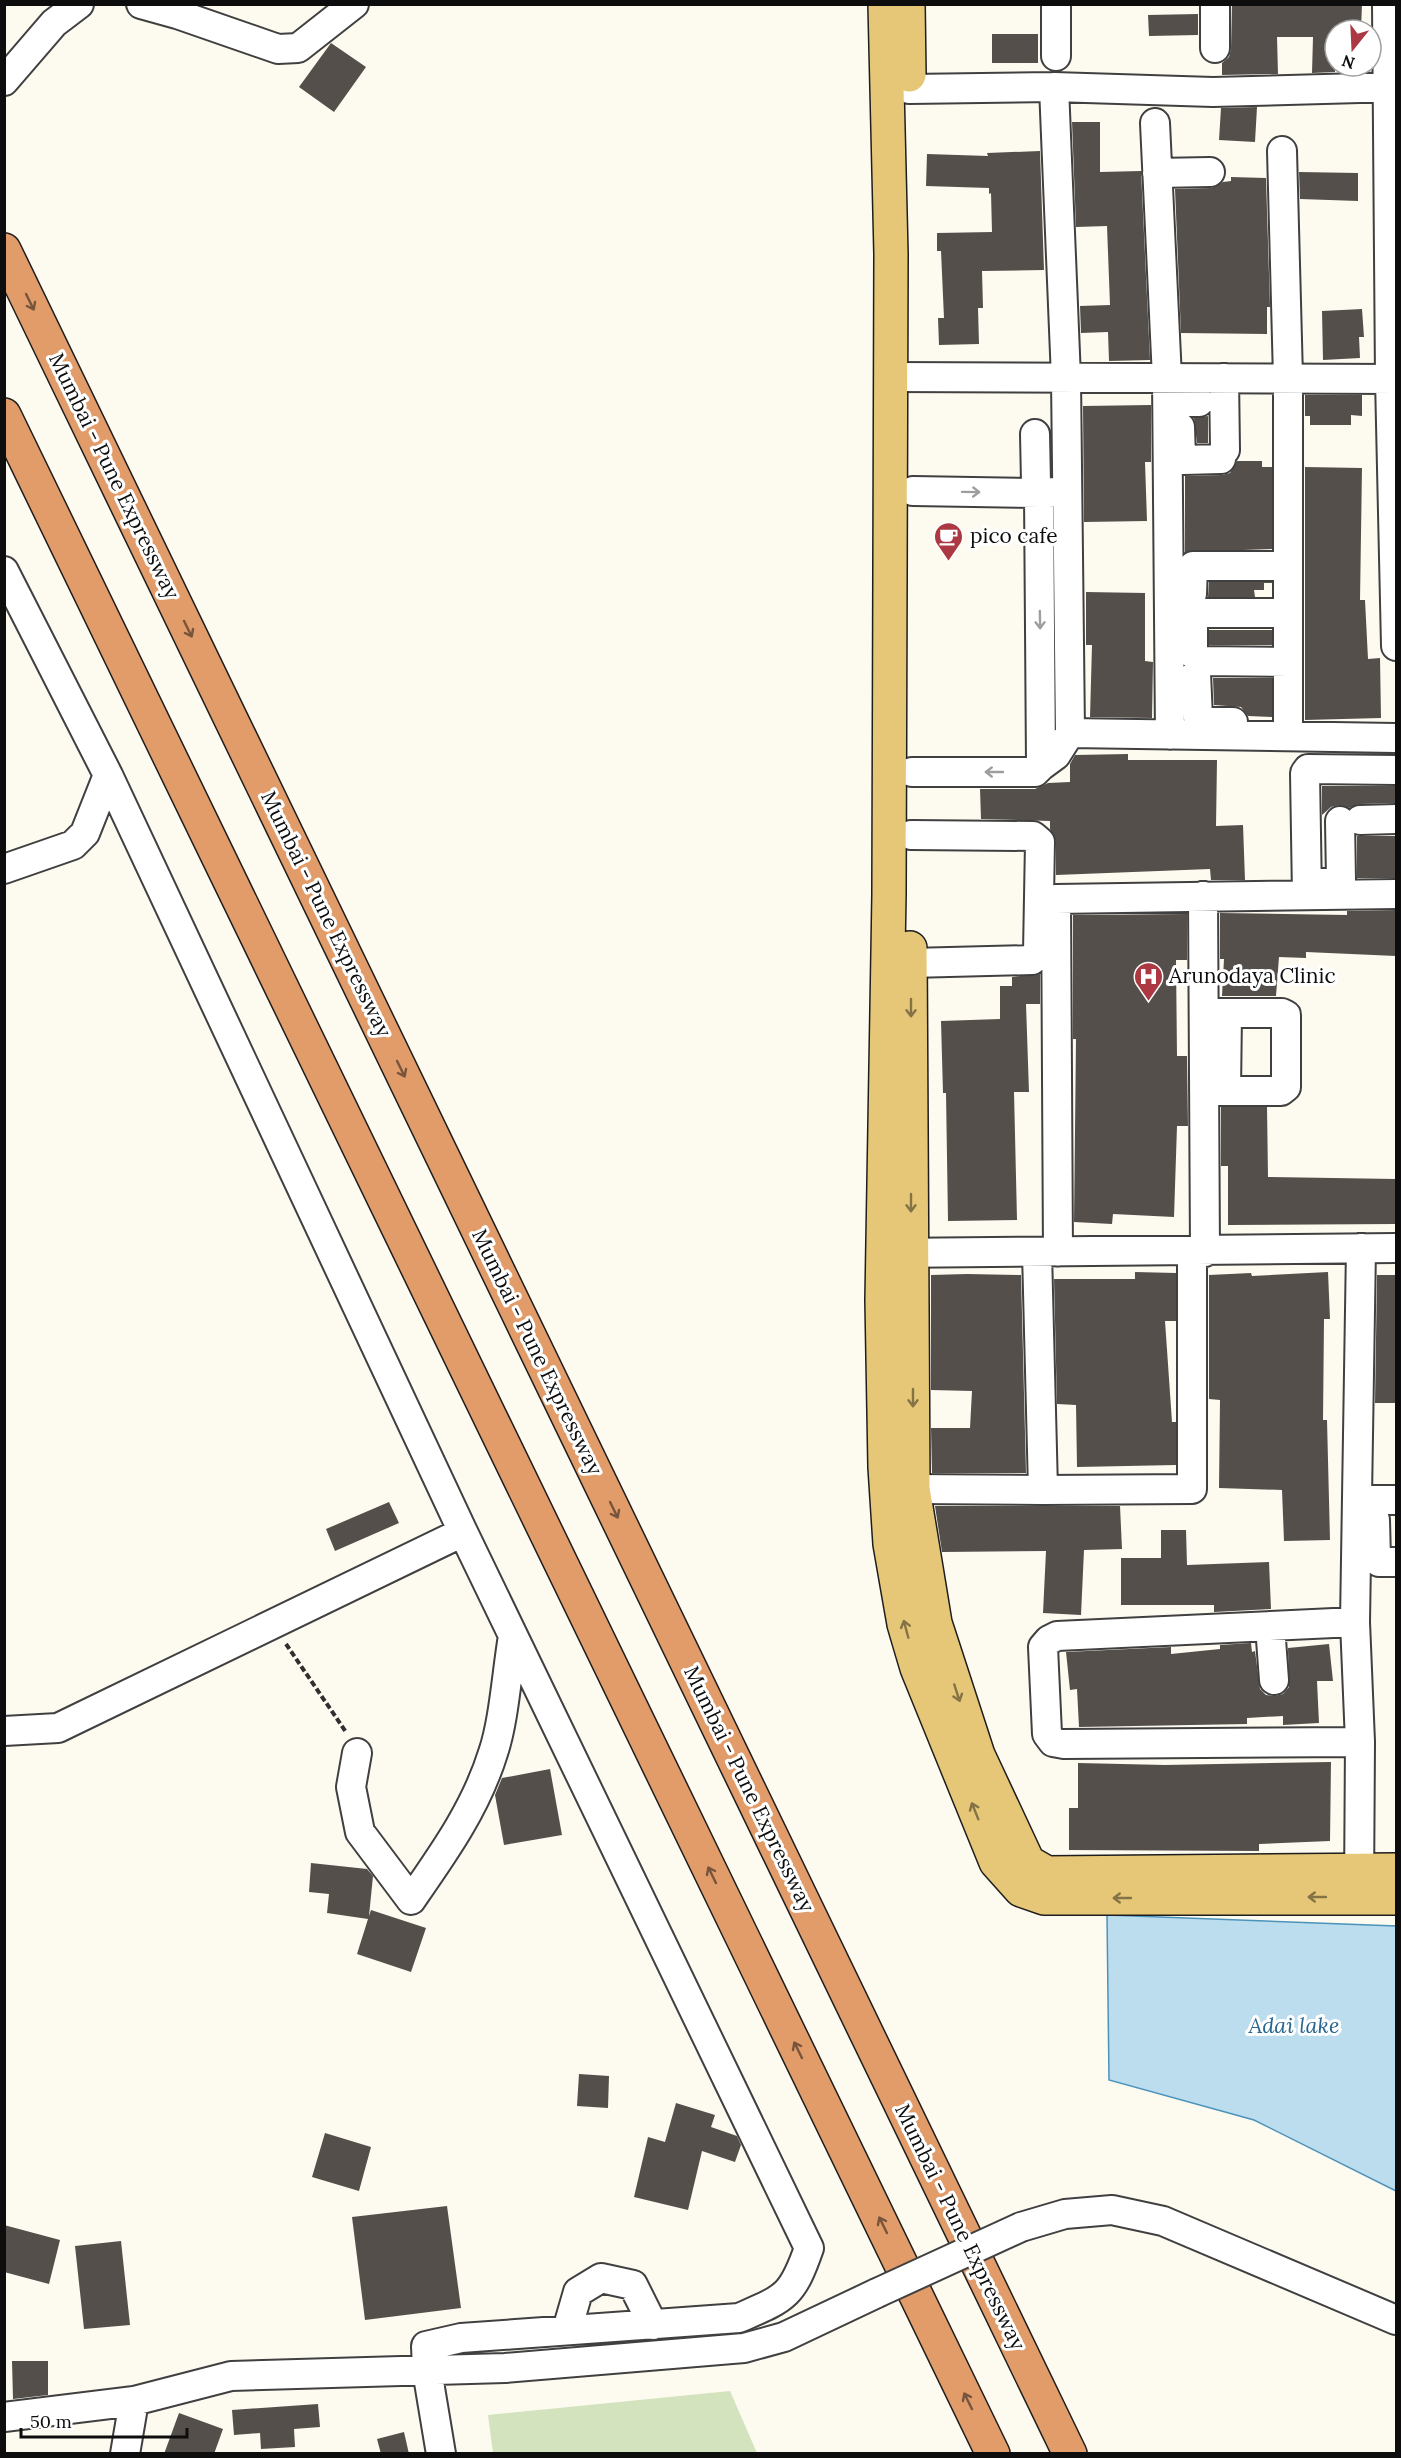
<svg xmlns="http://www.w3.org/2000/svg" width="1401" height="2458" viewBox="0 0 1401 2458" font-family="Lora,serif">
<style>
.green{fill:#d3e3be}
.water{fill:#bde;stroke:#4c93bb;stroke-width:1.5}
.building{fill:#554f4b}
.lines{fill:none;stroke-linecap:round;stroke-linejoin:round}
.minor-casing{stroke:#404040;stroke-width:32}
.major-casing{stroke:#1e1e1e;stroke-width:36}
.highway-casing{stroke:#1e1e1e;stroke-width:36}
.path{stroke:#2f2f2f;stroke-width:4;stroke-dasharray:6 3;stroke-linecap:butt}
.minor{stroke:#fff;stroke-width:28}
.major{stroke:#e6c777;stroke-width:33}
.highway{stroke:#e19c6a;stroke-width:33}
.minor-bridge-casing{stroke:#404040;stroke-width:32;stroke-linecap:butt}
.minor-bridge{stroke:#fff;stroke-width:28}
.oneway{stroke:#77543c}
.oneway2{stroke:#9e9e9e}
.oneway3{stroke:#847347}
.labels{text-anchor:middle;stroke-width:6;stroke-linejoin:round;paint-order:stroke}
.street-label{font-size:21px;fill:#0d0d0d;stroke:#fff}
.poi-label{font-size:21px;fill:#0d0d0d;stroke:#fff;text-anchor:start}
.water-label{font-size:22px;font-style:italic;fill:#27668f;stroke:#fff}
</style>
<rect width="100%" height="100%" fill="#fdfaf0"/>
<path class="green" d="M730 2391 757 2453H493L488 2415Z"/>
<path class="water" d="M1107 1915 1396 1926V2191L1254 2120 1109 2080Z"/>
<path class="building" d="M1232 4H1362L1361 30H1335V72L1312 73 1313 37H1277L1278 74 1222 75V63L1229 57 1231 49Z
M1198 14V35L1149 36 1148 15Z
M992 34H1038V63H992Z
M331 43 366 67 334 112 299 87Z
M1257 107 1255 142 1219 140 1221 108Z
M1072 122H1100V172L1141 171 1150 360 1109 361 1108 332 1081 333 1080 306 1110 305 1107 226 1076 227Z
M1040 151 1044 270 982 271 983 308H978L979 344 939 345 938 318H944L941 251H937V233L992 232 991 193 989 194V188L926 186 927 154 988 156 987 153Z
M1299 172 1358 173V201L1300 199Z
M1231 177 1266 178 1270 307H1267V334L1181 333 1175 189 1211 188 1223 182 1231 181Z
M1362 309 1364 337H1359L1360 358 1323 360 1322 311Z
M1305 395H1362V416L1351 415V425H1310V416H1305Z
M1151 405V462H1145L1147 521 1084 522 1083 406Z
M1208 416V443H1197L1194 418Z
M1237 461H1262V467H1272V549L1185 552V476L1222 475 1230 473Z
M1305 467 1362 468 1360 600H1365L1368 659 1380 658 1381 718 1305 720Z
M1209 582H1272V583H1264V590H1254L1255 597H1208Z
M1086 592 1145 593V661L1153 662 1152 718 1090 717 1092 645H1086Z
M1209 630H1272V645H1209Z
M1213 678H1272V717L1248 716 1241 707 1214 705Z
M1128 754V760H1217L1216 826 1243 825 1245 880H1211L1210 869 1056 875V842L1050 829V821L981 819 980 789H1035L1048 783 1070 782V764L1075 755Z
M1322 786H1396V803L1360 804 1349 808 1339 805 1331 807 1322 815Z
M1396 836V878H1357V836Z
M1396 910V956L1306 952V958L1279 957 1276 996H1222L1224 959H1220V913L1347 915V911Z
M1187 914V960H1176L1177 1056H1187L1188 1126H1177L1174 1217 1113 1214 1112 1224 1074 1222 1076 1039H1073V915Z
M1040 974V1004H1026L1029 1092H1014L1017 1220 948 1221 946 1093H943L941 1021 1000 1019V986H1012V977Z
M1221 1107H1267L1268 1177 1396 1179V1224L1228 1225V1166H1221Z
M1135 1272 1176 1273V1321H1165L1172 1422H1176V1465L1077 1467 1076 1405 1057 1404 1054 1279H1135Z
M1328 1272 1330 1319H1324L1323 1420H1327L1330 1540 1284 1541 1282 1490 1219 1488 1220 1400 1209 1399V1275L1251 1273 1252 1276Z
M967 1274 1021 1275 1026 1473H932L931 1428H970L972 1391 931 1390V1275Z
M1377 1275H1396V1403H1375Z
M389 1502 399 1523 335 1551 326 1529Z
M935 1506H1120L1122 1549 1084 1550 1081 1615 1043 1613 1046 1551 942 1552Z
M1161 1530H1186L1187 1565 1269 1562 1271 1609 1214 1612V1605H1121V1558H1161Z
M1251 1643 1252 1652 1255 1651 1260 1689 1266 1695 1275 1696 1283 1694 1289 1687 1288 1648 1329 1644 1333 1681H1317L1319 1723 1283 1725V1716L1247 1718V1724L1079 1727 1077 1689 1070 1690 1066 1652 1171 1647V1654L1220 1649V1645Z
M1331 1762 1330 1841 1259 1844V1851L1069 1850V1808H1078V1763L1165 1765Z
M550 1769 562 1835 504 1845 495 1795 502 1778Z
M311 1863 367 1869 373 1876 369 1916 371 1910 426 1928 411 1972 357 1954 368 1919 327 1913 329 1894 309 1892Z
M579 2074 609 2076 608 2108 577 2106Z
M676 2103 715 2115 711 2127 737 2136 741 2145 735 2162 702 2151 688 2210 634 2197 648 2137 665 2142Z
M325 2133 371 2147 359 2191 312 2177Z
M447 2206 461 2308 365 2320 352 2217Z
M4 2225 60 2240 49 2284 4 2272Z
M121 2241 130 2325 84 2329 75 2246Z
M12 2361H48V2395L13 2399Z
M318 2404 320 2427 294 2429 295 2447 261 2449 260 2433 234 2435 232 2410Z
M179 2413 223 2429 214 2454H164Z
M404 2432 409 2454H381L377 2439Z"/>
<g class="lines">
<defs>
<path id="minor" d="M141 4 177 14 278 49 298 48 354 4
M1056 4V56
M1387 4 1390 379 1396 646
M1215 48V4
M4 81 54 23 79 4
M909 89 1054 87 1213 92 1396 87
M1155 123 1167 378 1170 735
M1282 151 1288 378V735
M1157 173 1210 172
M890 377 1396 379
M1224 378 1225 450
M1183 402H1199
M1180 427 1181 458 1183 460 1221 459
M1035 434 1036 483 1039 493 1057 492
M4 571 108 775 463 1532 809 2248C792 2297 785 2298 739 2318L461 2338 426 2346 427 2370 441 2454
M1192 594 1193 566H1287
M1278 613H1193V654L1201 661 1288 662
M1196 673 1198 718 1202 722H1233
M1070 733 1396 738
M1041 766 1056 755 1070 733 1066 378 1054 87
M912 772H1035L1041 766 1039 493 913 491
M1360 820 1396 819
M4 869 73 845 85 833 108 775
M1309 883H1338L1341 880 1340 821
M1307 895 1305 773 1308 769 1396 770
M1203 896 1205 1252
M910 963 1032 960 1038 952 1040 842 1033 836 911 835
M1204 1013H1282L1286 1015V1087L1281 1091H1204
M1226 1091 1227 1013
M1037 1252 1043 1490 1192 1489V1252
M1058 1252 1056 899 1396 894
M889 1253 1396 1248
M913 1489 1043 1490
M1357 1500H1396
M1375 1520 1376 1559 1379 1562H1396
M1355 1622 1057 1636 1049 1640 1043 1647 1047 1734 1053 1742 1064 1744 1360 1742
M1270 1626 1274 1680
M4 1731 58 1728 463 1532
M357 1753 351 1787 360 1832 411 1900C443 1854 476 1808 493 1753 504 1721 507 1671 513 1636
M1359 1892 1360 1742 1355 1622 1361 1248
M1021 2227 1065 2214 1112 2210 1163 2221 1396 2320
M567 2330 578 2292 601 2278 633 2285 653 2325
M4 2417 134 2401 231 2376 505 2368 744 2348 784 2337 877 2293
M125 2454 134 2401"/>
<path id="major" d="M885 4 891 254 889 894 882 1300 885 1467 890 1544 904 1624 917 1668 996 1862 1021 1890 1044 1898H1396
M908 4 909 75
M910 948 913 1489 935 1623 978 1755 1028 1862 1047 1873 1396 1870"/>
<path id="highway" d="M4 250 1070 2454
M4 415 993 2454"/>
</defs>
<use href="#minor" class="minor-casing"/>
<use href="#major" class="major-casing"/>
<use href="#highway" class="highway-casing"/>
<path class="path" d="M286 1644 346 1732"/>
<use href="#minor" class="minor"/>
<use href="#major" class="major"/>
<use href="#highway" class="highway"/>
<defs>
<path id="minor-bridge" d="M877 2293 1021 2227"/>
</defs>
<use href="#minor-bridge" class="minor-bridge-casing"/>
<use href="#minor-bridge" class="minor-bridge"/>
</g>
<defs><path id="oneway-shaft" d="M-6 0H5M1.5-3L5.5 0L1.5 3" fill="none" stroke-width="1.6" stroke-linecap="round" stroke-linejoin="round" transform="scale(1.5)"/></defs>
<g class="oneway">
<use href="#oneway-shaft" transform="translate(30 302) rotate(64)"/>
<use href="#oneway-shaft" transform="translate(188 629) rotate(64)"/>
<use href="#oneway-shaft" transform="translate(401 1069) rotate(64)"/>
<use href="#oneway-shaft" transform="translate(614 1510) rotate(64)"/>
<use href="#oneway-shaft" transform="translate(712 1875) rotate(-116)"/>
<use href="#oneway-shaft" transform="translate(798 2050) rotate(-116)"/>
<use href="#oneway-shaft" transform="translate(883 2225) rotate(-116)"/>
<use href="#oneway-shaft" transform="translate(968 2401) rotate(-116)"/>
</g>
<g class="oneway2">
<use href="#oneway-shaft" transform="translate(971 492) rotate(1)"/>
<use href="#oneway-shaft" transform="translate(1040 620) rotate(89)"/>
<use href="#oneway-shaft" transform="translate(994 772) rotate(180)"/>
</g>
<g class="oneway3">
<use href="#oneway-shaft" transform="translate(911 1008) rotate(90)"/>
<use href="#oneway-shaft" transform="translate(911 1203) rotate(90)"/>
<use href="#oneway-shaft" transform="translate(913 1398) rotate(90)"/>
<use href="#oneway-shaft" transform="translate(906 1629) rotate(-105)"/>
<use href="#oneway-shaft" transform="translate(957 1693) rotate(72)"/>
<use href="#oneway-shaft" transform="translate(975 1811) rotate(-112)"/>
<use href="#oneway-shaft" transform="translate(1317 1897) rotate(180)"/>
<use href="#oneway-shaft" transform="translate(1122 1898) rotate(180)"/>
</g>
<defs>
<symbol id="cafe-pin" viewBox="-11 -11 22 30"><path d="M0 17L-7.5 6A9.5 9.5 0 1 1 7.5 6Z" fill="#ab3842" stroke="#fff"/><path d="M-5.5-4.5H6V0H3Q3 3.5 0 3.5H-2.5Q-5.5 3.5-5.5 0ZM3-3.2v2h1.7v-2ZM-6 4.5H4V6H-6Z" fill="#fff"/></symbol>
<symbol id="hospital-pin" viewBox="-11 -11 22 30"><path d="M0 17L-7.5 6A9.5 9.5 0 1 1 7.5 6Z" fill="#ab3842" stroke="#fff"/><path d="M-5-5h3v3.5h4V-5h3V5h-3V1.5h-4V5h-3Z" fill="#fff"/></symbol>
</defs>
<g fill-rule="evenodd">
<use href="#cafe-pin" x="932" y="520" width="33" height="45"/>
<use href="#hospital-pin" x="1132" y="960" width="33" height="45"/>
</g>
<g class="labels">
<g class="street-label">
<text transform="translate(114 476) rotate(64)" y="7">Mumbai - Pune Expressway</text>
<text transform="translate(326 914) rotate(64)" y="7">Mumbai - Pune Expressway</text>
<text transform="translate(537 1352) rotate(64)" y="7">Mumbai - Pune Expressway</text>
<text transform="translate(749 1789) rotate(64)" y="7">Mumbai - Pune Expressway</text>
<text transform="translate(960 2227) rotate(64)" y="7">Mumbai - Pune Expressway</text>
</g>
<g class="poi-label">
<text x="970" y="543">pico cafe</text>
<text x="1169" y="983">Arunodaya Clinic</text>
</g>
<g class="water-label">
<text x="1294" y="2033">Adai lake</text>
</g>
</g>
<rect width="1401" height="2458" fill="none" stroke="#0d0d0d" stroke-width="12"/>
<g transform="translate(1353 48) rotate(198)"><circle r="28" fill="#ffffff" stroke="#9e9e9e" stroke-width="1.5"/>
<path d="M0-4.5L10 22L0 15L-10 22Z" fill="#ab3842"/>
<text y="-9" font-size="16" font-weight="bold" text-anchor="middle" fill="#0d0d0d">N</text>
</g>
<path d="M21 2428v9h166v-9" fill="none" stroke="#0d0d0d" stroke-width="3"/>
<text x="30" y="2428" font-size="18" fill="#0d0d0d" stroke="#ffffff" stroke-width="4.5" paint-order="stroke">50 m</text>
</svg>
